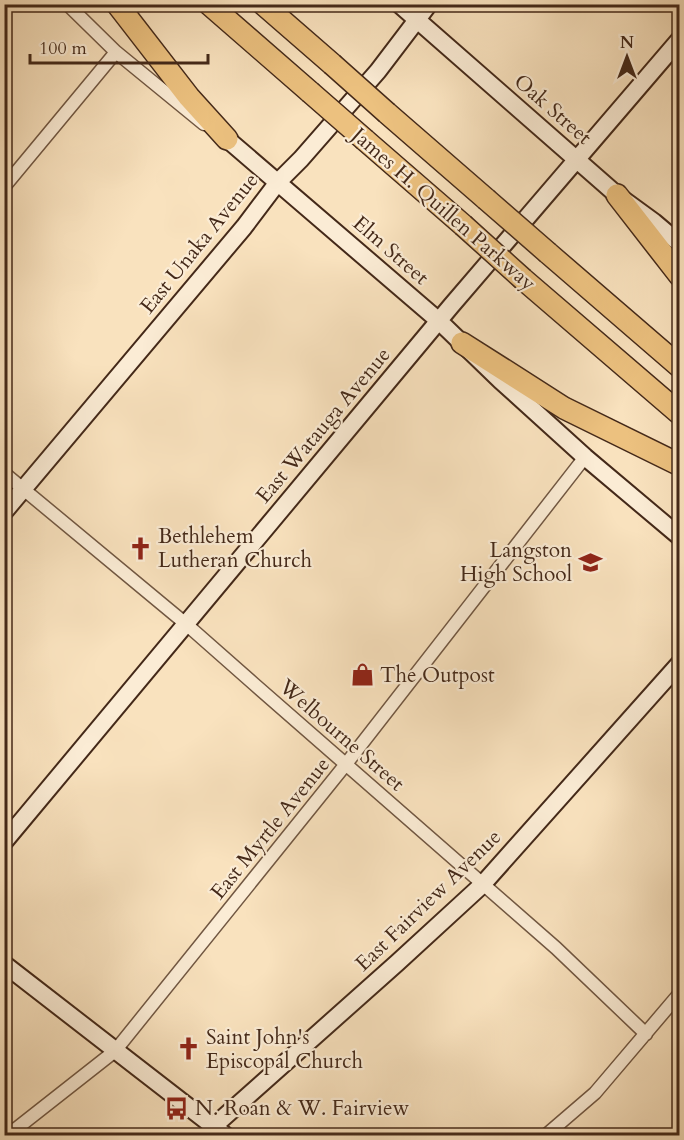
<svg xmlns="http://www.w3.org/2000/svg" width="684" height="1140" viewBox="0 0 684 1140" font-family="Cardo,serif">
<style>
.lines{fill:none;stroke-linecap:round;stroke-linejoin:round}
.street-casing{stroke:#715742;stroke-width:15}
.secondary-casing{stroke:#442919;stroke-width:20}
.highway-casing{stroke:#442919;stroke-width:24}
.street{stroke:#fbecd5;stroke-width:12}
.secondary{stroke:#fbecd5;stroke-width:16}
.highway{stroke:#ecc17f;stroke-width:21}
.highway-bridge-casing{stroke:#442919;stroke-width:24;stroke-linecap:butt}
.highway-bridge{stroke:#ecc17f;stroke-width:21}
.labels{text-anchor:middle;stroke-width:4.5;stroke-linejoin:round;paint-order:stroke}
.street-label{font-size:21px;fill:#442919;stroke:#fbecd5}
.poi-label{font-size:21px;fill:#442919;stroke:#fbecd5;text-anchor:start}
</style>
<rect width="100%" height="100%" fill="#f9e2be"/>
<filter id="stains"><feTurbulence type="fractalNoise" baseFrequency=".00333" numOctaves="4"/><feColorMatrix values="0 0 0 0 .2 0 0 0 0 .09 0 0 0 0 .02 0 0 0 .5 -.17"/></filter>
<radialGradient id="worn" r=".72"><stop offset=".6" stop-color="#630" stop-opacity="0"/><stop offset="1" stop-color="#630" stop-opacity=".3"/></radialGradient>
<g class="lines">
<defs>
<path id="street" d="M67 4 116 52 204 124
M4 187 116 52
M4 473 186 624 254 684 556 948 646 1034
M7 1136 115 1051 346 764 585 457
M202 1136 214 1126
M545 1136 595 1093 680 993"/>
<path id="secondary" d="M399 4 617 195 654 222 680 244
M227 139 439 321 500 380 585 457 680 537
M4 512 244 227 278 182 301 159 378 71 429 4
M4 842 451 306 680 39
M4 964 226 1136
M214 1126 397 963 482 885 680 663"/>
<path id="highway" d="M117 4 189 97 227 139
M209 4 310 92
M263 4 332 64
M387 113 486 199
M365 140 463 225
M617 195 680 276
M548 253 680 367
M523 279 680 414
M462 343 564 408 680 465"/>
</defs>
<use href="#street" class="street-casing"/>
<use href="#secondary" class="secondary-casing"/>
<use href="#highway" class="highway-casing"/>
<use href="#street" class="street"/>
<use href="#secondary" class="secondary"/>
<use href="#highway" class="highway"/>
<defs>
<path id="highway-bridge" d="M332 64 387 113
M310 92 365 140
M486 199 548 253
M463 225 523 279"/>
</defs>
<use href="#highway-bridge" class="highway-bridge-casing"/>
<use href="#highway-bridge" class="highway-bridge"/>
</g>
<defs>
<symbol id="church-bare" viewBox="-9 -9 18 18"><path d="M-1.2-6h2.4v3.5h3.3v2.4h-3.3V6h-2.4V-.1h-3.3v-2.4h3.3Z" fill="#8f2418" stroke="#fbecd5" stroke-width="2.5" paint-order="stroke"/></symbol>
<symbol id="school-bare" viewBox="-9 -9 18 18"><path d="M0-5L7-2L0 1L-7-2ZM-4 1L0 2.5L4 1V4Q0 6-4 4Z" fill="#8f2418" stroke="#fbecd5" stroke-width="2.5" paint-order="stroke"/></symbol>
<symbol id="shop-bare" viewBox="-9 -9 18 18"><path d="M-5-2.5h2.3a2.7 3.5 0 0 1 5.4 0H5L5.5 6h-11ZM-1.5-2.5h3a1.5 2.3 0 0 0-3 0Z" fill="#8f2418" stroke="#fbecd5" stroke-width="2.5" paint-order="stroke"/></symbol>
<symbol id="bus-bare" viewBox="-9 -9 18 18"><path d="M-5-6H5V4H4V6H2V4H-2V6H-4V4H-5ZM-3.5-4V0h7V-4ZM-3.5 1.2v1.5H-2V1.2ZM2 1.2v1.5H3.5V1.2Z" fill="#8f2418" stroke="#fbecd5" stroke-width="2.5" paint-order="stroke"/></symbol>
</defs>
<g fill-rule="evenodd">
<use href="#church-bare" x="124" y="532" width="33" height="33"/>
<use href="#school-bare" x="574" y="546" width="33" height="33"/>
<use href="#shop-bare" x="346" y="658" width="33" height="33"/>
<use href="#church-bare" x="172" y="1032" width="33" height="33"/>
<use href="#bus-bare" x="160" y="1092" width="33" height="33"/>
</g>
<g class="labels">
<g class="street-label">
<text transform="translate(553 109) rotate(41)" y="7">Oak Street</text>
<text transform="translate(444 209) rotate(41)" y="7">James H. Quillen Parkway</text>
<text transform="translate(199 243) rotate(-51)" y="7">East Unaka Avenue</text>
<text transform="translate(391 250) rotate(41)" y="7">Elm Street</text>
<text transform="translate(323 425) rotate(-50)" y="7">East Watauga Avenue</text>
<text transform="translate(342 735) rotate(41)" y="7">Welbourne Street</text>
<text transform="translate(270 828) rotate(-51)" y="7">East Myrtle Avenue</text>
<text transform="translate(428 900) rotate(-44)" y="7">East Fairview Avenue</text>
</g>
<g class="poi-label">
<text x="158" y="543">Bethlehem<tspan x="158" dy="24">Lutheran Church</tspan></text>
<text x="572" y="557" text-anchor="end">Langston<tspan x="572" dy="24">High School</tspan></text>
<text x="380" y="682">The Outpost</text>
<text x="206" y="1044">Saint John's<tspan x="206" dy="24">Episcopal Church</tspan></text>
<text x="195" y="1115">N. Roan &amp; W. Fairview</text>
</g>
</g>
<rect width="684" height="1140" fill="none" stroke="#f9e2be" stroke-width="24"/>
<rect x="6" y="6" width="672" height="1128" fill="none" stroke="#442919" stroke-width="3"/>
<rect x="12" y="12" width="660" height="1116" fill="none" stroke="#442919" stroke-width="1.5"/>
<g transform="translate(627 57)" stroke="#fbecd5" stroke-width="4.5" paint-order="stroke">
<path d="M0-4.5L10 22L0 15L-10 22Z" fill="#442919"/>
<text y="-9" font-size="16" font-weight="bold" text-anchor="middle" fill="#442919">N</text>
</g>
<path d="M30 54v9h178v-9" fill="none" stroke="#442919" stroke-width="3"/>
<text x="39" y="54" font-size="18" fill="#442919" stroke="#fbecd5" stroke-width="4.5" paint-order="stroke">100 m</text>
<rect width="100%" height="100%" filter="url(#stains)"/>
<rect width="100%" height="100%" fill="url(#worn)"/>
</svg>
